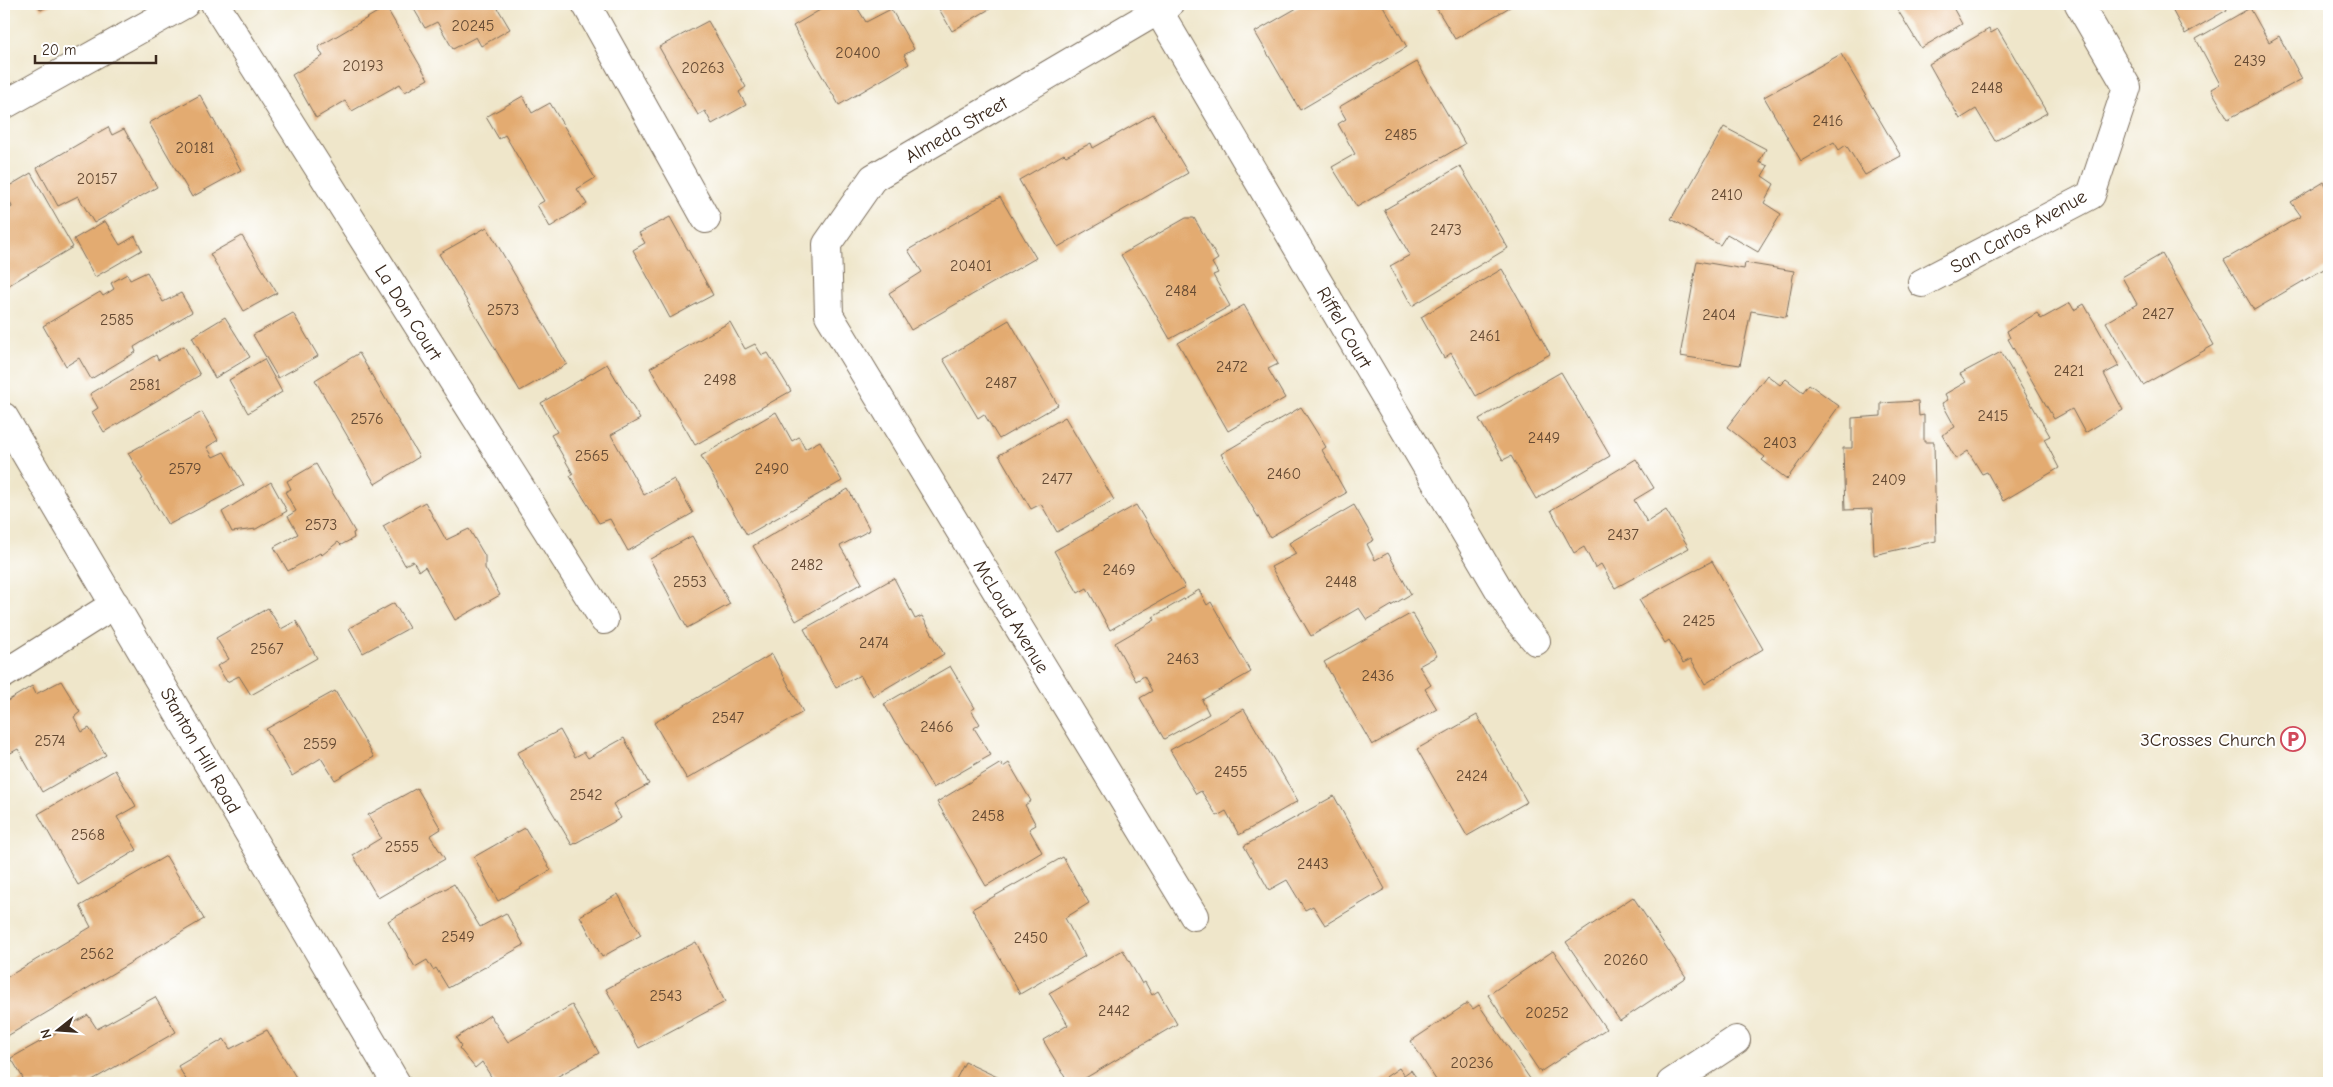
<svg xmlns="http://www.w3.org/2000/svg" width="2333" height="1087" viewBox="0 0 2333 1087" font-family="'Comic Neue',sans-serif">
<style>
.building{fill:#e3ab71}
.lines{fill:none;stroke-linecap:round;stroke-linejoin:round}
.minor-casing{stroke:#7a6c5a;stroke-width:30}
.minor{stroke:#fff;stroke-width:28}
.labels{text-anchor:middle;stroke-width:4;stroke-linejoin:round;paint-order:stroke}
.number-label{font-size:16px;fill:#654a33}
.street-label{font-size:19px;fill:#3b2a1e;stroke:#fff}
.poi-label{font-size:19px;fill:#3b2a1e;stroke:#fff;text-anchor:end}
</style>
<rect width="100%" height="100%" fill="#fff"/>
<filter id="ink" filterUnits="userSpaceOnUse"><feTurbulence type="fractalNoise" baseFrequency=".02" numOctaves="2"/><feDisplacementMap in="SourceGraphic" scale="10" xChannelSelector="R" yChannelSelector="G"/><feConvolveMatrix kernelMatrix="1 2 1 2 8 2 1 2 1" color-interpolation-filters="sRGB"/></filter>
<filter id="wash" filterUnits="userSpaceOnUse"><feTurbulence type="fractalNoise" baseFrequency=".0096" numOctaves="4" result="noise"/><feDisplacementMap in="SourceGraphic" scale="20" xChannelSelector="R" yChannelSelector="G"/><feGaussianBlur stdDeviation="1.12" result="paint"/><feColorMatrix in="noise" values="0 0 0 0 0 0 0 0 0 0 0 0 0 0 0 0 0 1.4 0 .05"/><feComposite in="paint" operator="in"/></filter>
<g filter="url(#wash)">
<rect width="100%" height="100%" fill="#efe6ca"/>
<g id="blocks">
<path class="building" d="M37 4H52L41 10Z
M411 4H503L497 7 510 29 481 46 476 37 453 49 437 22 425 28Z
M830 4H855L866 22 891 9 914 49 904 55 909 64 839 105 793 26Z
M936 4H998L952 31Z
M1304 4H1382L1407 47 1300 110 1255 32Z
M1434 4H1515L1455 39Z
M1894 4H1951L1962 24 1921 48Z
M2169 4H2225L2227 10 2185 34Z
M386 7 428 79 405 92 400 84 352 111 345 101 316 118 292 75 323 56 318 47Z
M2250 8 2269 42 2279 36 2302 79 2228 119 2211 89 2220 84 2196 39Z
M708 21 746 87 739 92 746 105 712 124 705 111 698 115 659 47Z
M1989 29 1991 33 1998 29 2047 113 1995 141 1976 109 1960 119 1929 64Z
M1841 54 1901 156 1865 175 1846 145 1839 150 1834 142 1801 161 1764 97Z
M1417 62 1465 144 1357 207 1332 167 1355 154 1338 124 1346 119 1339 107Z
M200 95 241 170 192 197 149 123Z
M523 96 532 113 550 103 595 178 577 189 587 204 550 227 537 205 544 201 505 135 499 139 486 117Z
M1153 114 1188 173 1058 247 1019 180 1064 154 1066 156 1091 143 1093 148Z
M108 127 112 135 124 129 157 187 94 223 78 196 58 206 37 168Z
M1724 127 1766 149 1759 162 1768 166 1762 176 1774 184 1764 203 1781 214 1758 252 1727 234 1720 245 1671 219Z
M1460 166 1508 248 1412 306 1390 266 1410 255 1384 210Z
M31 173 73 247 4 288V213L12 207 4 189Z
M2324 182 2329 191V266L2254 310 2224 260 2301 216 2291 202Z
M1000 197 1036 258 911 330 889 293 922 272 908 250Z
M670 217 713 295 670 318 633 250 645 243 639 233Z
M1186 218H1194L1218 259 1212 263 1218 273 1213 275 1230 306 1170 339 1121 255Z
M105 221 120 245 135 236 142 250 95 277 74 239Z
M487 227 567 364 520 391 439 254Z
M242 236 277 293 244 311 210 254Z
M2162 254 2214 345 2143 385 2106 322 2137 304 2122 277Z
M1697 261 1744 269 1745 263 1794 271 1786 317 1751 311 1740 365 1680 356Z
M1502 269 1550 354 1476 396 1451 353 1444 358 1421 317Z
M147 272 163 302 181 293 192 312 134 347 136 352 91 379 79 358 66 366 43 326 100 292 103 296 114 289 111 283 127 274 130 280Z
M2070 303 2074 310 2084 304 2119 366 2104 374 2123 410 2085 433 2072 409 2054 419 2008 339 2010 338 2007 331 2037 313 2041 319Z
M1244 305 1278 364 1268 369 1285 398 1228 431 1178 343Z
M293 313 318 356 278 378 253 335Z
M225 317 250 357 215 378 192 337Z
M1009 320 1058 405 999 439 984 414 978 418 943 359Z
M730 322 745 349 755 344 762 355 768 353 791 391 695 445 650 368Z
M184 346 200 375 104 432 92 412 98 408 90 394 156 355 158 360Z
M2001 352 2050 436 2044 439 2059 468 2003 501 1987 472 1982 474 1968 451 1956 459 1942 435 1955 427 1942 403 1948 400 1945 394 1966 382 1960 374Z
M359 353 419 457 375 484 315 380Z
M264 359 282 392 248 413 229 380Z
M607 364 640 419 611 435 644 495 674 479 693 513 628 551 610 519 599 523 570 476 573 474 551 435 557 432 541 403Z
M1561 372 1610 456 1536 499 1511 456 1503 460 1479 419Z
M1767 375 1780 385 1786 379 1803 392 1809 384 1839 406 1787 479 1762 460 1765 457 1727 427Z
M1918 401 1919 416 1924 415V442H1934L1936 541 1874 555 1872 509 1845 510 1843 448H1852V418L1881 416V403Z
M1301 407 1326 447 1322 450 1346 493 1270 537 1221 454Z
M202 412 218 440 207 447 213 457 224 452 244 485 168 525 141 480 143 479 128 453Z
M776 412 792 441 799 437 805 449 820 441 842 481 747 535 701 456Z
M1065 417 1114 500 1057 532 1041 504 1031 509 999 455Z
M1636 459 1654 488 1634 500 1647 522 1666 510 1689 548 1615 588 1601 564 1595 568 1584 547 1574 553 1551 510Z
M316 464 355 532 353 533 354 538 341 545 338 542 322 555 320 553 288 571 274 547 298 534 288 516 296 511 285 492 291 489 287 481Z
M271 482 287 511 256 529 232 532 222 512Z
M848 489 870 530 840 546 862 583 796 621 753 546Z
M425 502 446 540 469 529 485 556V568L500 595 455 620 425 567 419 571 413 561 405 565 383 526Z
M1136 505 1185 587 1110 630 1087 588 1078 593 1054 551Z
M1354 505 1374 540 1367 544 1375 560 1388 553 1411 594 1367 620 1359 608 1311 636 1271 567 1296 554 1289 543Z
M692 536 730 604 687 628 650 559Z
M1712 561 1763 649 1705 684 1691 659 1683 663 1669 640 1665 643 1639 600Z
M894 578 915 619 922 616 944 654 873 696 860 675 836 688 804 629Z
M1199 590 1207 605 1211 602 1251 672 1202 700 1209 714 1164 739 1140 698 1152 691 1144 676 1136 681 1115 643 1155 620 1153 617Z
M394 603 409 628 363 653 349 628Z
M268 608 281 629 296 621 317 658 251 695 239 676 227 682 217 666 229 659 216 638Z
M1412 613 1437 656 1419 666 1431 685 1425 689 1437 709 1372 745 1324 662Z
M772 654 803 712 687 779 654 723Z
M950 666 975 708 971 710 980 724 974 728 991 755 933 788 884 704Z
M61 681 80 712 74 717 82 732 89 728 106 755 42 792 18 749 5 756 4 753V703L32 686 36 694Z
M335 691 374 757 335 780 321 758 292 776 266 729Z
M1244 709 1298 801 1239 835 1226 811 1217 816 1201 791 1196 794 1170 750Z
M1477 715 1527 802 1467 836 1417 749Z
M560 730 575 757 584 752 588 758 624 738 649 784 613 804 621 818 572 845 517 753Z
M1001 763 1003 767 1009 763 1031 801 1025 805 1036 825 1029 829 1042 852 986 886 937 802Z
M115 770 136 806 117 817 137 850 78 885 38 814Z
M417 788 441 829 430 836 445 859 378 898 353 855 381 838 368 815Z
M1334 796 1385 889 1325 925 1313 906 1305 910 1287 880 1269 890 1244 846Z
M525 828 551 870 498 901 474 857Z
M166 856 204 919 4 1038V979L91 927 80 906Z
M1063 857 1089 903 1065 918 1085 956 1020 994 972 909Z
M454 884 480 927 506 913 524 945 448 988 436 968 433 970 427 960 415 967 388 921Z
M618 894 641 935 602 957 580 916Z
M1633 897 1686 977 1620 1021 1566 942Z
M696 942 725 1002 639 1048 606 989Z
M1123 950 1142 984 1145 982 1152 995 1158 991 1177 1024 1077 1083H1069L1043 1040 1068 1025 1049 993Z
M1553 951 1606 1029 1540 1072 1488 995Z
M155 997 176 1032 87 1083H17L23 1078 11 1058 88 1015 97 1029Z
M1468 1003 1473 1009 1479 1005 1533 1083H1438L1411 1041Z
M572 1005 599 1053 546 1083H495L482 1062 475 1068 459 1048 461 1046 456 1038 490 1015 508 1042Z
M267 1030 297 1079 291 1083H188L178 1066 224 1039 230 1049Z
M965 1062 1008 1082 1007 1083H954Z
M1399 1068 1404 1075 1411 1070 1420 1083H1377Z"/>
</g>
</g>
<g filter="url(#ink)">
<use href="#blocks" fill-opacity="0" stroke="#7a6c5a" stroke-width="1"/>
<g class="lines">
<defs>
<path id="minor" d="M215 4 604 620
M586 4 706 219
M1169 4 873 178 827 244 829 315 1194 916
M1158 10 1501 593 1517 619 1536 641
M4 105 185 4
M1922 283 2091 195 2127 87 2079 4
M4 417 396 1083
M4 674 115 604
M1671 1083 1736 1040"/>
</defs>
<use href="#minor" class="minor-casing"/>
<use href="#minor" class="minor"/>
</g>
</g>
<defs>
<symbol id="parking-ring" viewBox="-11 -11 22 22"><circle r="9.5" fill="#fff" stroke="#d1495b" stroke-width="1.5"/><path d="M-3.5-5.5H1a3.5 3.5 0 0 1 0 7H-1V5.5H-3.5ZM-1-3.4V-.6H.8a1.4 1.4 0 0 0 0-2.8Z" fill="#d1495b"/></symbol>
</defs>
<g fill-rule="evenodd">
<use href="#parking-ring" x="2279" y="725" width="28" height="28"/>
</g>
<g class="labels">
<g class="number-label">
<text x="473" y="31">20245</text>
<text x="858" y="58">20400</text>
<text x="2250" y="66">2439</text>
<text x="363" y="71">20193</text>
<text x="703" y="73">20263</text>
<text x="1987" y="93">2448</text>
<text x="1828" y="126">2416</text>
<text x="1401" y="140">2485</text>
<text x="195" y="153">20181</text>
<text x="97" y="184">20157</text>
<text x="1727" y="200">2410</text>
<text x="1446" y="235">2473</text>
<text x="971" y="271">20401</text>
<text x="1181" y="296">2484</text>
<text x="503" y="315">2573</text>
<text x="2158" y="319">2427</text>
<text x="1719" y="320">2404</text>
<text x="117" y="325">2585</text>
<text x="1485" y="341">2461</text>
<text x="1232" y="372">2472</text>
<text x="2069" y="376">2421</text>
<text x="720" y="385">2498</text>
<text x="1001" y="388">2487</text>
<text x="145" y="390">2581</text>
<text x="1993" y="421">2415</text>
<text x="367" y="424">2576</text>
<text x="1544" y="443">2449</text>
<text x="1780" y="448">2403</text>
<text x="592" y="461">2565</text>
<text x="185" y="474">2579</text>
<text x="772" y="474">2490</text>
<text x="1284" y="479">2460</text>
<text x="1057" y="484">2477</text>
<text x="1889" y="485">2409</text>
<text x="321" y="530">2573</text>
<text x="1623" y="540">2437</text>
<text x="807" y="570">2482</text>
<text x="1119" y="575">2469</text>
<text x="690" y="587">2553</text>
<text x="1341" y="587">2448</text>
<text x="1699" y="626">2425</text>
<text x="874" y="648">2474</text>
<text x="267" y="654">2567</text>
<text x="1183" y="664">2463</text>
<text x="1378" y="681">2436</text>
<text x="728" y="723">2547</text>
<text x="937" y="732">2466</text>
<text x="50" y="746">2574</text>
<text x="320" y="749">2559</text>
<text x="1231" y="777">2455</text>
<text x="1472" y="781">2424</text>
<text x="586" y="800">2542</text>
<text x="988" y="821">2458</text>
<text x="88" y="840">2568</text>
<text x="402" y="852">2555</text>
<text x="1313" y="869">2443</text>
<text x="458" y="942">2549</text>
<text x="1031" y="943">2450</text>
<text x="97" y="959">2562</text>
<text x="1626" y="965">20260</text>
<text x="666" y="1001">2543</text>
<text x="1114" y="1016">2442</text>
<text x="1547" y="1018">20252</text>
<text x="1472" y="1068">20236</text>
</g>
<g class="street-label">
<text transform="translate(956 129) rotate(-30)" y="7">Almeda Street</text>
<text transform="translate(2018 231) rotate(-29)" y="7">San Carlos Avenue</text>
<text transform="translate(409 312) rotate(58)" y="7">La Don Court</text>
<text transform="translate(1345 327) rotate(60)" y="7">Riffel Court</text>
<text transform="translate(1012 616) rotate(59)" y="7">McLoud Avenue</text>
<text transform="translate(201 750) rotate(60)" y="7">Stanton Hill Road</text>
</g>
<g class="poi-label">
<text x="2276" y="746">3Crosses Church</text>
</g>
</g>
<rect width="2333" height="1087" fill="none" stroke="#fff" stroke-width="20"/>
<g transform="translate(58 1030) rotate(253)" stroke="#ffffff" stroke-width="4" paint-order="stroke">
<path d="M0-4L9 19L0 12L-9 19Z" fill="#3b2a1e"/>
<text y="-8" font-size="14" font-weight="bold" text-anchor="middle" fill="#3b2a1e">N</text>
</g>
<path d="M35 55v8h121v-8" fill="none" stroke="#3b2a1e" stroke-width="2.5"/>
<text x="42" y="55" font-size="15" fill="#3b2a1e" stroke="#ffffff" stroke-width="4" paint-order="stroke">20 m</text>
</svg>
